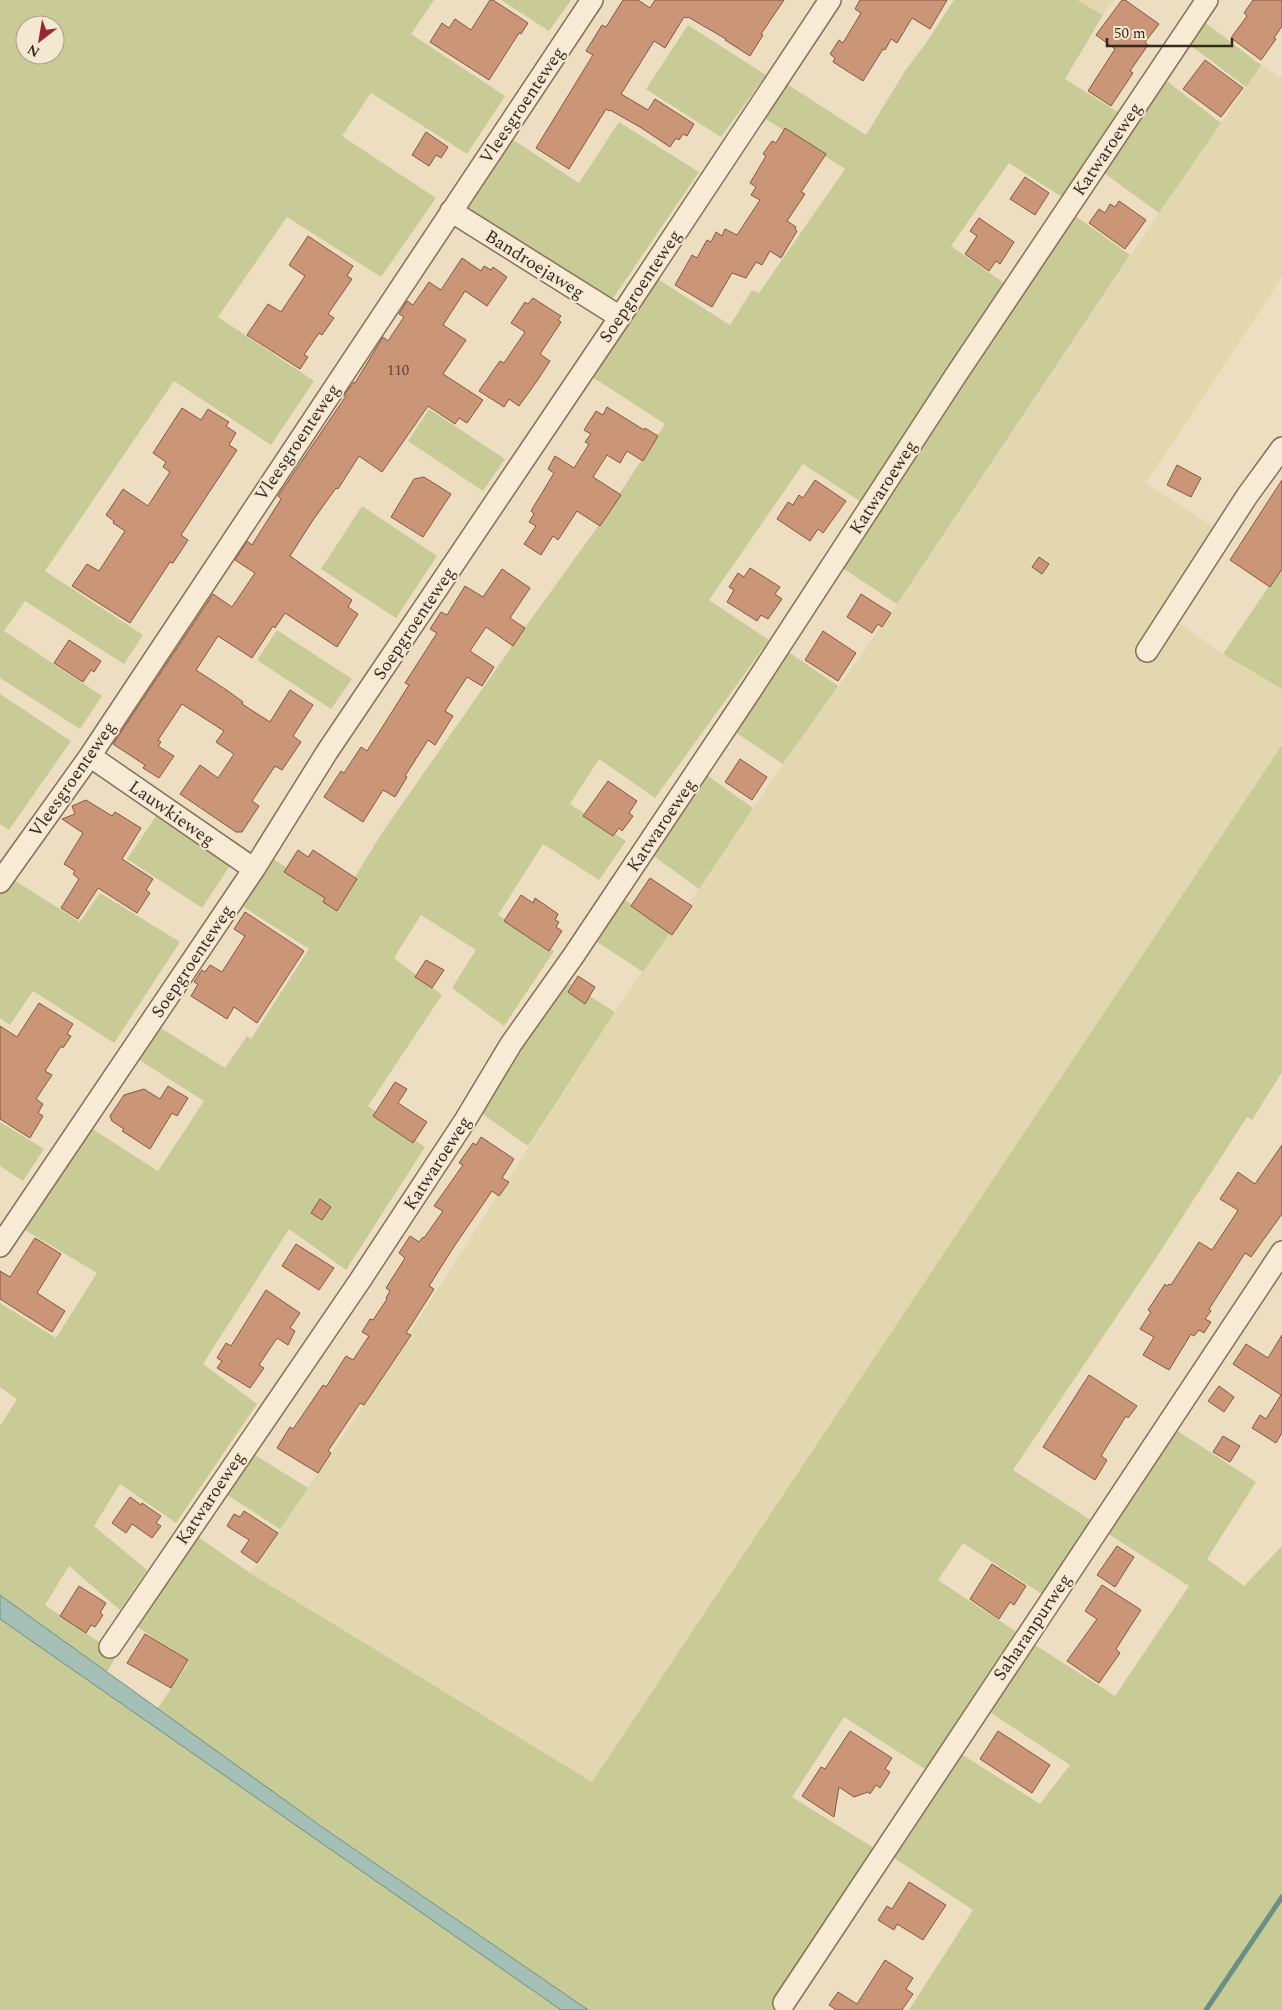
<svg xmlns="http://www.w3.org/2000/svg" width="1282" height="2010" viewBox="0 0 1282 2010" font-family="Spectral,serif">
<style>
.farmland{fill:#e3d7b0}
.green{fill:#c8cb96;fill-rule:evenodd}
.water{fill:#a4c0b6;stroke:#6c8e83}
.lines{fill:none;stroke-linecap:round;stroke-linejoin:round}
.stream{stroke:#6c8e83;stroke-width:5}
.building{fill:#cb9578;stroke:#865740}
.minor-casing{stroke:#876f59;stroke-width:24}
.minor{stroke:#f8ebd5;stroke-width:21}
.labels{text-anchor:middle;stroke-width:4;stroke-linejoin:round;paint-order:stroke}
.number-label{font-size:15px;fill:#5c4334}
.street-label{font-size:18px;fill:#37281e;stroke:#f5e8d2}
</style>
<rect width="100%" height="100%" fill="#eddec2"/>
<path class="farmland" d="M1077 0H1114L1103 15Z
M1261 65 1280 77 1282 75V277L1146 483 1218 530 1165 613 1223 654 1282 689V745L592 1783 250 1573 363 1406 615 1012 783 764 897 604 1159 213Z"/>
<path class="green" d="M0 0H434L411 34 505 96 467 154 371 93 342 136 436 198 381 277 287 217 218 317 314 381 271 445 174 381 45 571 143 635 124 664 25 601 4 631 102 696 80 729 0 678ZM25 25H55V55H25Z
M501 0H571L549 31Z
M954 0H1077L1103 15 1065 79 1119 113 1062 197 1009 163 951 246 1007 285 861 502 803 464 709 600 769 640 655 798 599 759 570 804 626 841 599 880 543 844 498 915 554 951 504 1026 452 988 476 950 421 915 394 958 442 995 368 1106 425 1147 346 1270 289 1229 203 1364 257 1404 176 1523 120 1484 94 1526 147 1570 120 1610 69 1566 45 1605 102 1644 100 1649 115 1658 107 1672 0 1595V1426L17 1399 0 1387V1303L56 1338 97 1273 10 1221 77 1119 158 1171 204 1101 122 1049 143 1017 225 1068 247 1036 251 1039 309 949 225 895 257 848 339 903 382 833 531 619 599 525 665 424 580 369 645 271 730 325 752 290 759 293 845 169 761 116 784 82 866 135 905 71 926 43Z
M1202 20 1261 65 1246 87 1186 42Z
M688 25 766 75 721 137 646 89Z
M1163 78 1221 123 1159 213 1100 170Z
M619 122 699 172 614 297 609 299 599 296 466 206 498 130 579 183Z
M1070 212 1130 255 897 604 835 563Z
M429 409 505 459 483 491 408 441Z
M362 506 437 556 396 618 321 569Z
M1282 567V689L1223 654Z
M277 630 352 679 331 709 257 660Z
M777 644 838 686 783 764 723 724Z
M0 694 71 741 9 830 0 824Z
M1282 745V1072L1252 1120 1247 1117 1154 1261 1013 1470 1094 1522 1045 1596 963 1543 938 1580 1020 1634 928 1771 844 1717 792 1797 877 1850 773 2010H588L156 1711 189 1662 132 1623 191 1532 250 1573 592 1782Z
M694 766 753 808 699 889 640 846Z
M164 804 231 864 202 908 127 859Z
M0 871 80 922 100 893 180 942 114 1043 33 991 10 1025 0 1018Z
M610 890 671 931 643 972 582 932Z
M553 973 615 1012 528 1146 468 1104Z
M0 1122 44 1149 23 1181 0 1166Z
M1173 1428 1256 1482 1207 1559 1244 1586 1282 1546V2010H1207L1269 1916 1206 2010H909L973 1910 888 1854 955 1750 1040 1804 1070 1765 985 1709 1029 1641 1115 1696 1189 1586 1104 1531Z
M245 1449 308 1488 280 1529 218 1489Z
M0 1619 562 2010H0Z"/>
<path class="water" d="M0 1595 318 1824 588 2010H561L0 1619Z"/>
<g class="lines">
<path class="stream" d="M1206 2010 1282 1897"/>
</g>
<path class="building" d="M490 0H493L528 23 521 34 519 33 489 80 430 42 442 23 449 28 455 19 471 30Z
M623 0H638L650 8 655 0H784L761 34 763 35 750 56 725 40 726 39 688 17 687 18 684 17 665 48 654 41 621 94 648 110 655 99 694 124 687 136 683 134 679 140 676 138 670 147 640 127 610 110 609 111 606 109 569 169 536 148 593 55 586 51 602 25 606 27Z
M860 0H947L930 29 912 18 897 43 891 39 885 50 883 49 863 81 833 62 835 58 830 54 839 40 843 43 861 13 855 9Z
M1122 0H1125L1159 24 1145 42 1148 45 1130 71 1133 73 1111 106 1088 91 1115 49 1096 35Z
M1253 0H1282V26L1274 38 1276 39 1261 60 1231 38 1247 16 1244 13Z
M1205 60 1243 88 1221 117 1183 89Z
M785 128 826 154 801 192 805 194 787 221 796 227 795 229 797 231 781 258 770 251 762 265 756 262 746 278 732 273 712 307 675 285 692 255 697 258 707 240 711 242 716 232 722 236 725 229 737 235 760 200 751 195 756 187 750 183 766 156 763 154 772 141 776 143Z
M426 132 448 147 441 158 436 155 429 166 412 155Z
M1025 177 1049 193 1035 215 1010 199Z
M1119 201 1146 220 1125 249 1089 223 1099 209 1105 213 1110 204 1115 207Z
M979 218 1014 242 1000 264 996 261 989 271 965 254 977 236 970 231Z
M308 236 353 266 347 276 352 279 328 314 334 318 322 335 319 333 304 355 308 357 300 369 247 335 268 304 281 312 305 276 289 265Z
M462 258 481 271 484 266 491 270 493 267 507 277 487 306 465 291 443 325 466 340 443 374 483 400 467 423 459 418 455 424 428 406 382 472 359 456 338 489 336 488 313 520 290 556 352 600 348 607 358 614 337 647 285 613 275 628 273 626 252 658 218 636 196 670 228 691 243 702 242 704 270 722 290 690 313 705 293 736 301 742 282 770 275 766 252 801 259 806 242 832H236L180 794 200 765 218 778 234 754 216 742 224 731 182 704 158 740 161 742 158 746 174 756 159 778 143 768 145 765 113 744 213 594 232 607 255 573 235 560 247 541 252 545 281 499 278 496 346 396 344 395 354 382 355 383 383 337 388 341 404 317 399 314 407 301 413 305 429 282 441 290Z
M533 298 561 316 558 320 561 322 540 354 550 361 537 381 519 406 509 399 504 407 479 391 500 361 504 363 525 332 511 323 525 302 528 304Z
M607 407 644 430 645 428 658 436 643 461 627 451 620 463 607 455 593 477 621 495 600 526 577 511 558 540 553 536 541 555 524 544 536 526 529 522 534 514 531 511 554 473 548 469 555 456 574 468 589 444 585 442 591 434 584 430 596 411 603 415Z
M182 408 201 420 208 409 229 422 226 426 236 433 229 445 237 450 181 535 188 540 173 563 170 562 130 623 72 586 87 564 99 571 125 531 113 523 114 521 106 515 123 489 148 506 170 472 163 467 166 462 153 453Z
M1177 465 1201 478 1191 497 1167 485Z
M424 477 451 494 423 537 391 517 414 479Z
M815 480 846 501 823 533 818 529 810 541 777 519 788 502 793 505 799 495 803 498Z
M1282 480V569L1270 587 1230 560Z
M1039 557 1049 564 1042 574 1032 567Z
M750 568 780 587 775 594 782 599 768 619 761 615 757 621 727 602 734 590 729 587 738 573 744 577Z
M502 569 530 588 510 618 525 628 513 646 486 627 470 651 494 667 482 686 467 677 445 711 453 716 435 745 428 740 405 776 407 777 395 797 383 790 363 822 324 797 341 771 344 773 361 747 367 751 383 726 409 685 405 683 437 633 430 629 441 612 447 615 465 586 483 597Z
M861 594 891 613 882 627 878 624 872 633 847 617Z
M823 631 856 653 838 681 805 660Z
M69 640 101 661 94 672 91 670 83 682 54 663Z
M740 759 767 777 752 800 725 782Z
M608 781 637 801 629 813 633 816 622 831 619 828 613 836 583 816Z
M86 800 112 816 115 812 141 828 122 859 153 879 146 890 150 893 137 913 98 888 78 919 61 908 79 879 73 874 75 871 64 864 83 833 62 819 75 814 72 806Z
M298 850 308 857 313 850 357 879 337 911 323 902 325 898 284 872Z
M650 878 692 906 672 935 631 906Z
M521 895 533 903 535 898 558 914 555 920 559 922 556 927 562 931 549 951 504 921Z
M245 912 304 951 257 1023 234 1007 227 1019 191 996 198 984 194 982 202 970 205 972 210 965 222 972 245 936 234 929Z
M426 960 444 970 432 988 415 977Z
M578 976 595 987 585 1004 568 992Z
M39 1003 73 1024 67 1034 71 1036 63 1048 61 1046 45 1071 52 1075 36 1099 43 1104 38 1113 43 1116 30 1138 0 1119V1026L17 1037Z
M395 1082 407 1089 398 1103 427 1122 413 1143 373 1116Z
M168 1086 188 1098 177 1116 172 1113 150 1149 122 1131 124 1129 112 1121 110 1116 124 1095 144 1089 160 1099Z
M481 1137 514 1159 502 1178 509 1182 499 1196 492 1191 455 1245 429 1286 434 1289 406 1333 411 1335 364 1405 360 1403 328 1451 331 1453 318 1473 277 1448 290 1427 293 1429 323 1385 326 1387 346 1356 353 1360 369 1336 362 1332 370 1319 373 1320 387 1299 386 1298 390 1291 386 1288 405 1258 399 1253 410 1236 419 1242 423 1237 424 1238 443 1211 434 1206 463 1165 459 1163 473 1143 476 1145Z
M1282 1145V1214L1251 1257 1245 1253 1209 1309 1211 1311 1205 1319 1211 1322 1204 1333 1199 1330 1194 1336 1191 1334 1169 1370 1143 1355 1154 1337 1140 1329 1151 1312 1148 1310 1165 1284 1167 1286 1169 1284 1171 1285 1199 1242 1212 1250 1237 1212 1238 1210 1220 1199 1238 1172 1255 1184Z
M320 1199 331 1207 322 1220 311 1213Z
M35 1238 61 1254 37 1293 65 1311 52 1332 0 1299V1271L10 1277Z
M296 1244 334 1268 319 1290 282 1266Z
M266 1290 300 1313 290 1328 295 1331 288 1345 277 1338 259 1365 264 1368 250 1388 217 1368 222 1361 217 1358 226 1343 231 1346Z
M1282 1335V1433L1276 1443 1252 1428 1260 1415 1266 1419 1281 1395 1233 1364 1246 1344 1268 1358Z
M1089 1375 1137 1406 1128 1418 1126 1416 1101 1456 1107 1460 1095 1480 1043 1447Z
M1219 1386 1234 1397 1224 1412 1208 1401Z
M1223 1436 1240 1446 1230 1462 1213 1452Z
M130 1497 141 1505 142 1503 161 1516 156 1523 161 1526 152 1538 132 1524 126 1533 112 1523Z
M244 1511 278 1533 257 1563 241 1552 249 1540 227 1526 234 1514 240 1517Z
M1117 1546 1134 1557 1115 1587 1097 1575Z
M992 1564 1026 1586 1014 1605 1010 1602 999 1619 970 1599Z
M1102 1585 1141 1610 1116 1649 1120 1653 1099 1683 1067 1661 1097 1619 1085 1611Z
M79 1586 106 1603 100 1613 103 1615 95 1627 91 1625 86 1633 60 1616Z
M145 1634 188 1660 171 1688 127 1663Z
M850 1731 892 1758 885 1769 890 1772 880 1788 876 1785 870 1794 868 1792 854 1797 839 1787 834 1817 802 1796 821 1767 825 1769Z
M998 1731 1050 1765 1032 1793 980 1759Z
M909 1882 946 1905 923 1940 897 1924 894 1930 878 1920 887 1906 892 1909Z
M885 1960 913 1978 906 1989 913 1994 902 2010H836L829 2005 838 1992 857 2004Z"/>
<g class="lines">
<defs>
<path id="minor" d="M451 211 620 317
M1147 651 1247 496 1282 448
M90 756 254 869
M0 882 90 756 592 0
M0 1246 254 869 327 752 620 317 830 0
M110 1647 359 1282 466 1119 511 1044 574 955 751 690 956 375 1207 0
M784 2003 1282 1252"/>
</defs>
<use href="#minor" class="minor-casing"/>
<use href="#minor" class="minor"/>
</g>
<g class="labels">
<g class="number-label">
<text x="398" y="375">110</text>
</g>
<g class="street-label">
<text transform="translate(522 105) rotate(-56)" y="6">Vleesgroenteweg</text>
<text transform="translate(1107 149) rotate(-56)" y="6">Katwaroeweg</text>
<text transform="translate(535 264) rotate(32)" y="6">Bandroejaweg</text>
<text transform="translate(640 286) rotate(-56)" y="6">Soepgroenteweg</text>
<text transform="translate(297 442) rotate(-56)" y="6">Vleesgroenteweg</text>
<text transform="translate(883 487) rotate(-57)" y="6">Katwaroeweg</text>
<text transform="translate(414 623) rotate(-56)" y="6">Soepgroenteweg</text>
<text transform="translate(72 779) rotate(-55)" y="6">Vleesgroenteweg</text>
<text transform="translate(172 813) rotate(35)" y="6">Lauwkieweg</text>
<text transform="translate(661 825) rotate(-56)" y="6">Katwaroeweg</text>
<text transform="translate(192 961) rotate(-56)" y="6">Soepgroenteweg</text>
<text transform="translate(437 1163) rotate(-57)" y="6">Katwaroeweg</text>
<text transform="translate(210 1498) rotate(-56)" y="6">Katwaroeweg</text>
<text transform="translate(1032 1627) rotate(-56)" y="6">Saharanpurweg</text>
</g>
</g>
<g transform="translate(40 40) rotate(211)"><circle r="24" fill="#f5e8d2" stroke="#a99b8a"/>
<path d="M0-4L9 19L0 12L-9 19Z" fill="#952a32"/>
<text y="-8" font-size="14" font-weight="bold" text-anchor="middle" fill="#37281e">N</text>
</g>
<path d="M1107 38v8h125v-8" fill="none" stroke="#37281e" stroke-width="2.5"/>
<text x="1114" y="38" font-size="15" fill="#37281e" stroke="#f5e8d2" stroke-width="4" paint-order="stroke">50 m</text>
</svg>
